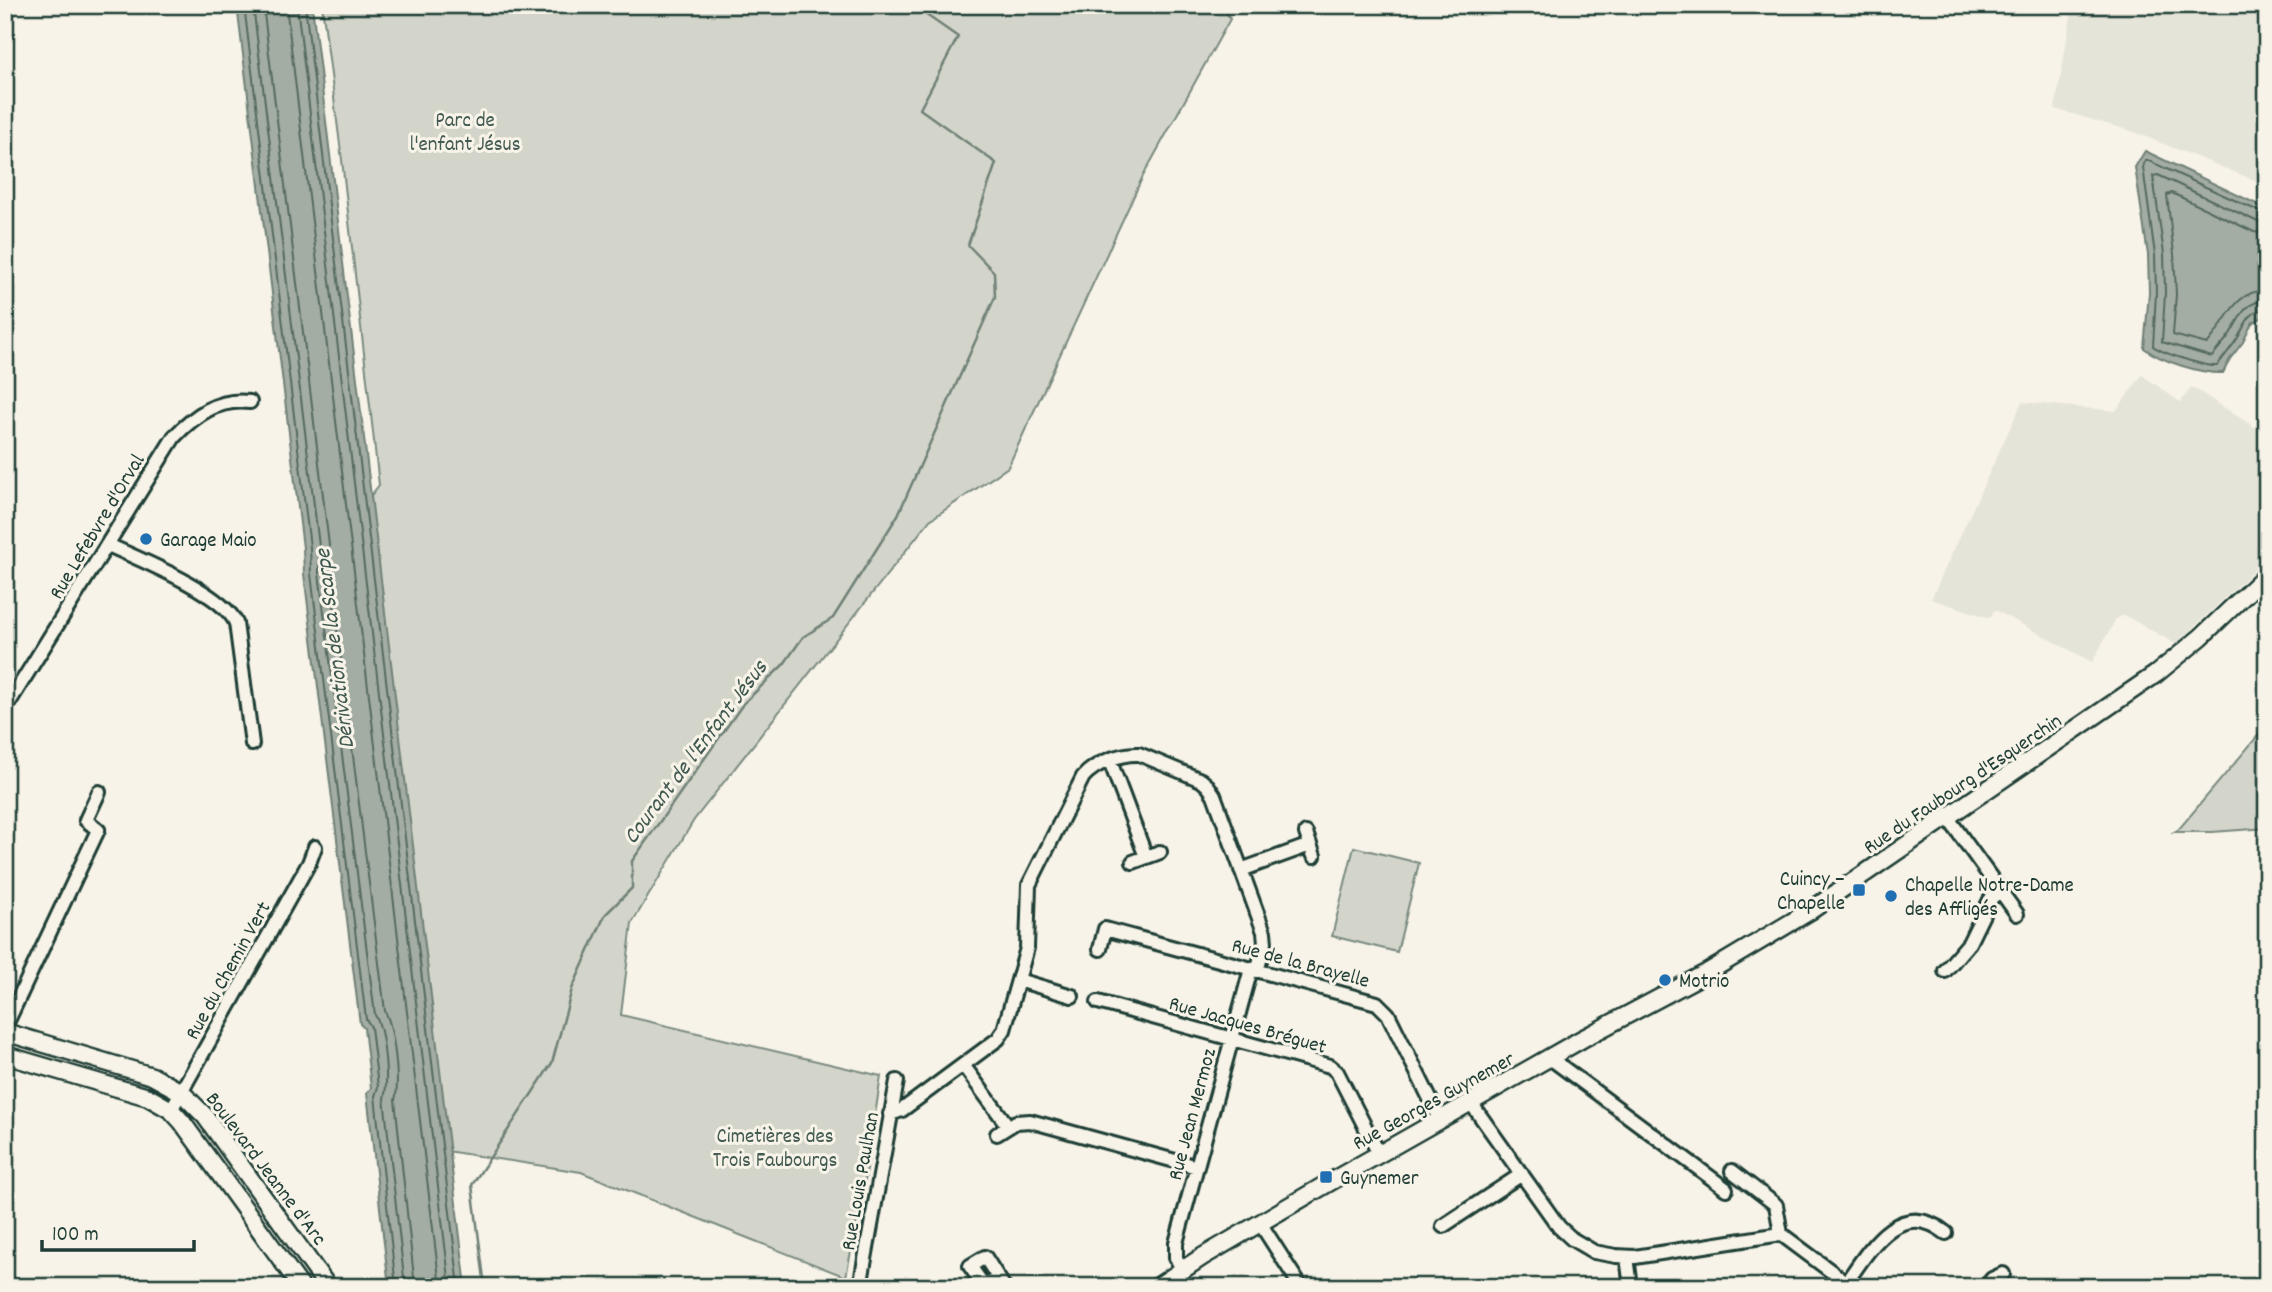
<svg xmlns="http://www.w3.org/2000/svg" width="2272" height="1292" viewBox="0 0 2272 1292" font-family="Dekko,sans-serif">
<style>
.built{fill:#e5e4d9}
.green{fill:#d3d5ca;stroke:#79897f;stroke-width:2}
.water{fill:#a4ada3;stroke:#6f8077;stroke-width:2}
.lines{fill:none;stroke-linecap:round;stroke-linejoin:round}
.shore{stroke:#546a60;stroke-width:2}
.stream{stroke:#6f8077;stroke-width:2.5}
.minor-casing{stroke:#1f3d34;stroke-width:18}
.major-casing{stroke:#1f3d34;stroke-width:21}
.minor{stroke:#f7f3e8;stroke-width:12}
.major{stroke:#f7f3e8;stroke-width:16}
.poi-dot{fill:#1f6fb2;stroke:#f7f3e8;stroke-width:2.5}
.labels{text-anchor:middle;stroke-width:6;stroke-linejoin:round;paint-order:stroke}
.park-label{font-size:21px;fill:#435b52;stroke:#f7f3e8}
.street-label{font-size:21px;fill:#1f3d34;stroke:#f7f3e8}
.poi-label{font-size:21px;fill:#1f3d34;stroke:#f7f3e8;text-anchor:start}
.water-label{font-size:23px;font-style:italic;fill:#405950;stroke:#f7f3e8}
</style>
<rect width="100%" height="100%" fill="#f7f3e8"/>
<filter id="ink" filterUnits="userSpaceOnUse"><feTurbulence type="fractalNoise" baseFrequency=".0143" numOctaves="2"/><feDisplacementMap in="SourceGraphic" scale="14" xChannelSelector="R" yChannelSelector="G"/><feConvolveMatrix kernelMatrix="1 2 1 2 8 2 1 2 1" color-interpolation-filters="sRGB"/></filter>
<g filter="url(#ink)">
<path class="built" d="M2073 5H2267V185L2131 131 2055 109Z
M2142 375 2180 402 2192 387 2267 435V558L2176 644 2124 615 2116 619 2092 662 1995 610 1990 618 1931 599 2022 402 2116 411Z"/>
<path class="green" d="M322 5H1223L1230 19 1143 176 1008 467 930 520 694 820 632 923 621 1015 881 1076 866 1175 846 1277 581 1172 389 1142 321 560 379 485 342 160Z
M2267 725V828L2212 832H2174L2179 829Z
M1354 847 1419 863 1397 952 1332 936Z"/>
<path class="water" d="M237 5H312L466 1287H389L367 1093 371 1088 364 1028 360 1024 304 574 303 548Z
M2145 151 2263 207 2267 212V315L2252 323 2243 342 2230 359 2223 373C2202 374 2160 361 2144 348L2149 293 2148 255 2135 167Z"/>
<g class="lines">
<path class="shore" d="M244 5 310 547 311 574 366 1019 371 1027 378 1087 375 1096 396 1287
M253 5 319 546V573L375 1015C384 1029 389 1082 384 1098L405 1287
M263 5 329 545 330 572 385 1011C394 1029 400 1081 395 1100L415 1287
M286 5 440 1287
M297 5 450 1287
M305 5 459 1287
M2267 215 2149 161H2145L2143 167 2155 255 2156 293 2153 346C2162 353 2206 367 2217 366 2223 358 2231 348 2237 339 2246 325 2247 311 2267 309
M2267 223 2258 222 2158 175 2153 176 2164 254 2165 293 2162 342 2212 357C2217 349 2225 342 2230 334 2241 317 2243 302 2267 300
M2267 234 2254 232 2172 193 2167 195 2174 254 2176 294 2173 335 2207 344C2227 323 2232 291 2267 290"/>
<path class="stream" d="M485 1287 472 1185 552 1063 572 989 605 915 632 888V861L743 704 784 664 803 637 833 618 898 515 995 297 994 272 968 245 996 163 920 109 958 37 912 5"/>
<defs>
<path id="minor" d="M108 545C139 559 223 593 236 623L252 744
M5 709 174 437C195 415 218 398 250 402
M1110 761 1146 857
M1948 818 2017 914
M1306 833 1314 856
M1133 862 1160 852
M1241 870 1310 845
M1100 949 1105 929 1377 1003 1388 1014 1440 1119
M1945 971 1969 943 1990 900 1999 890
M1018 980 1072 996
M1098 1002 1330 1066 1337 1072 1379 1154
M5 1027 98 830 86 820 99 792
M1550 1058 1726 1189
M963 1065 1008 1126
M1471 1103 1559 1227 1572 1239 1594 1252 1616 1256 1635 1257 1781 1234 1852 1287
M171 1110 309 863 315 847
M890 1114 902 1110 998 1039 1004 1030 1027 948 1029 885 1083 777C1095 763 1121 753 1139 754L1201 780 1208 786 1214 795 1264 932 1265 943 1257 971
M997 1134 1016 1122 1030 1121 1197 1167
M1732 1171 1776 1205 1781 1234
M1260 1223 1301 1287
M1443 1226 1522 1174
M1627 1257 1631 1287
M1182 1269 1176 1258V1243L1251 969
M1846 1283C1870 1248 1900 1197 1946 1233
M860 1287 897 1081
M1000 1287 991 1282 984 1286 970 1266 985 1257 1004 1287
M1986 1287 1992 1279 2003 1274"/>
<path id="major" d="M5 1032 152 1076 181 1092 205 1116 328 1287
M5 1055 148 1097 171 1110 182 1122 301 1287
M1157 1287 1202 1257 1330 1182 1582 1039 1708 972 1810 911 2156 674 2201 637 2267 574"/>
</defs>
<use href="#minor" class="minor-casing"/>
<use href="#major" class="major-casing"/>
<use href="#minor" class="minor"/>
<use href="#major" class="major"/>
</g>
</g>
<g class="poi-dot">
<circle cx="146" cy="539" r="7"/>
<rect x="1852" y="883" width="14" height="14" rx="3.5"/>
<circle cx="1891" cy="896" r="7"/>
<circle cx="1665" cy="980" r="7"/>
<rect x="1319" y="1170" width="14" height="14" rx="3.5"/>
</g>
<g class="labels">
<g class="park-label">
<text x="465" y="126">Parc de<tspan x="465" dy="24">l'enfant Jésus</tspan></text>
<text x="775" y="1142">Cimetières des<tspan x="775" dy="24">Trois Faubourgs</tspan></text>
</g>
<g class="street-label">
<text transform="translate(96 526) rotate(-59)" y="7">Rue Lefebvre d'Orval</text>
<text transform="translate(1962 783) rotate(-34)" y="7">Rue du Faubourg d'Esquerchin</text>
<text transform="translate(1301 962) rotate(15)" y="7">Rue de la Brayelle</text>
<text transform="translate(227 970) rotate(-61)" y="7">Rue du Chemin Vert</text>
<text transform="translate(1248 1024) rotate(16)" y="7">Rue Jacques Bréguet</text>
<text transform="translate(1433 1100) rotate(-29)" y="7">Rue Georges Guynemer</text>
<text transform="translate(1191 1114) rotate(-75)" y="7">Rue Jean Mermoz</text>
<text transform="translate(267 1168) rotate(53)" y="7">Boulevard Jeanne d'Arc</text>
<text transform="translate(859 1181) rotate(-80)" y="7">Rue Louis Paulhan</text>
</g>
<g class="poi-label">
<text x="160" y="546">Garage Maio</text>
<text x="1845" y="885" text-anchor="end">Cuincy –<tspan x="1845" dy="24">Chapelle</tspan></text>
<text x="1905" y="891">Chapelle Notre-Dame<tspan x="1905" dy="24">des Affligés</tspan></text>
<text x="1679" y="987">Motrio</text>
<text x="1340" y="1184">Guynemer</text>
</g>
<g class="water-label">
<text transform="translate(333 649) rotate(-97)" y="8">Dérivation de la Scarpe</text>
<text transform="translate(694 751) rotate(-53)" y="8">Courant de l'Enfant Jésus</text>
</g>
</g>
<rect width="2272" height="1292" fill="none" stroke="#f7f3e8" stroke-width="28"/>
<rect x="14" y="14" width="2244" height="1264" fill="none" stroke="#1f3d34" stroke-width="2.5" filter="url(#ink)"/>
<path d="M42 1240v10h152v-10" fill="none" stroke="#1f3d34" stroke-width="3.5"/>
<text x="52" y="1240" font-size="21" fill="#1f3d34" stroke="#f7f3e8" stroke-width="5" paint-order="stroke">100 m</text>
</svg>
